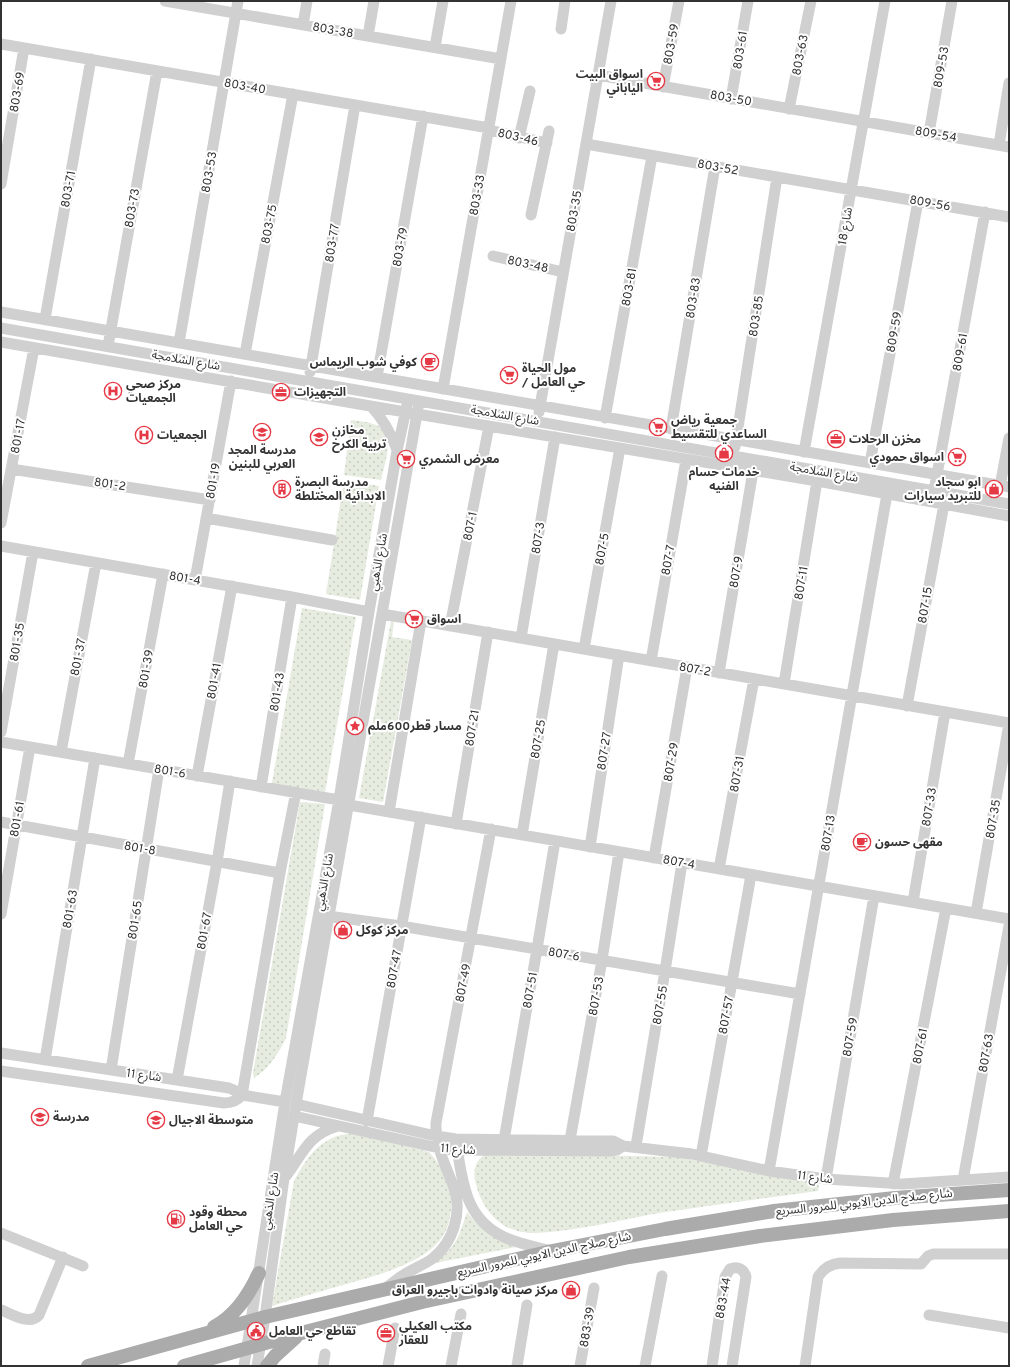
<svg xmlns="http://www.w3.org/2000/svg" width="1010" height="1367" viewBox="0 0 1010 1367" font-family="Overpass,'Noto Sans Arabic',sans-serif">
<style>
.grass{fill:url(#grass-dots)}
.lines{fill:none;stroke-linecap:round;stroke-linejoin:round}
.minor{stroke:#d0d0d0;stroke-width:11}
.major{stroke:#ababab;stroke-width:14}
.labels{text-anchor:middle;stroke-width:4;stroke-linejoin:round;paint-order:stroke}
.street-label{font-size:12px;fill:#333;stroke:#fff}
.poi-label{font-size:12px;font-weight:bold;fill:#333;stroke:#fff;text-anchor:start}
</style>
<defs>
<pattern id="grass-dots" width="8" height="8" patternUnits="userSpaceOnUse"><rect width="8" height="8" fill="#e6ecdf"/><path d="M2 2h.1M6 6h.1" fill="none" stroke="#c6cbc0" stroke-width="1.8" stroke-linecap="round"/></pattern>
</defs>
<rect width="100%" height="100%" fill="#fff"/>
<path class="grass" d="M351 420C359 421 369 422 376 425 397 432 384 465 381 480L344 475Z
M344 480 379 486 360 600 326 594Z
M302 608 356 617 325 792 272 783Z
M391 621H394L392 637 412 640 383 802 359 798Z
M300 802 325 804 286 1038C278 1054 269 1069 254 1078L253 1073Z
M357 1133 429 1152C443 1167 454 1189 451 1209 450 1220 447 1232 440 1240 419 1266 367 1278 336 1287 315 1293 293 1299 272 1306L294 1181C305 1161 317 1141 341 1135 346 1134 351 1134 357 1133Z
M487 1153 677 1157 817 1182 819 1186 818 1191C765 1198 712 1205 659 1213 626 1219 593 1227 560 1231 546 1232 532 1235 518 1231 497 1227 480 1204 476 1184 472 1171 475 1160 487 1153Z
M467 1212C480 1230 496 1239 516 1247L435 1263C456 1247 459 1237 467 1212Z"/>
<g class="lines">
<path class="minor" d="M165 1 501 59
M303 25 307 1
M561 29 565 1
M368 36 374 1
M1 44 489 128
M435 47 443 1
M598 75 1009 147
M663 87 679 1
M731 99 748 1
M789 109 811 1
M489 130 547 143
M929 133 952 1
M519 138 530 91
M586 144 1009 217
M999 145 1009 83
M1 184 24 48
M531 215 549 131
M493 256 563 272
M1 312 1009 487
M45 319 91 59
M1 328 1009 504
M1 342 405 412 817 481 1009 516
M179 343 238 1
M108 346 157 71
M245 354 293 94
M310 372 355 105
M377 377 423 116
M443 389 511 1
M371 406C383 419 391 433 397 450
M539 412 611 1
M605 418 652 156
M671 429 715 166
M735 447 777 177
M804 452 885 1
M870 463 918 201
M11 469 210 500
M1000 486 1009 438
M934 491 985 212
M206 518 332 540
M1 523 34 348
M1 546 292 597 369 612
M195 580 231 381
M382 614 1009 723
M450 626 489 426
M521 638 555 437
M584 649 620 448
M651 661 686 460
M719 673 753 471
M784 684 817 481
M907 706 944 504
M1 732 33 552
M1 742 339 800
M61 752 96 563
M128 764 163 574
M197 776 232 586
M261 787 292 597
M349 805 1009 919
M389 812 421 621
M1 822 280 873
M456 824 488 632
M522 835 554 644
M590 847 619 655
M654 858 687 667
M719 869 754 679
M913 902 945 712
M976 913 1009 724
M1 914 30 747
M328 916 401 926 800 994
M1 1053 229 1088 236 1091 242 1095 285 1102
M45 1060 95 758
M111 1070 159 769
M1 1071 224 1103C232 1103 237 1101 242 1095L280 873 296 792
M177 1080 217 862 230 781
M296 1104 436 1136 456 1139 613 1141 623 1146 692 1154 769 1171 826 1179 903 1184 1009 1177
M294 1116 439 1148 458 1150 610 1151 617 1150 623 1146
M367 1121 421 817
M504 1140 537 949 555 841
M570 1140 602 960 619 852
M456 1143C463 1181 464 1218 504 1237 519 1244 536 1247 552 1251
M636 1146 665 971 682 863
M701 1156 751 875
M769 1171 887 494
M286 1176C303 1154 307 1135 338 1126
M826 1179 874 896
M963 1180 1009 926
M893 1184 946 908
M1 1233 83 1266
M385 1289C391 1284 398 1278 405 1274 413 1269 423 1265 432 1259 454 1242 463 1211 453 1185 445 1164 435 1146 436 1123L491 829
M1 1310C12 1314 30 1326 39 1315L63 1257
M929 1315 1009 1328
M244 1366 285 1102 339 800 369 612 397 451 407 405
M257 1366 265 1317 284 1178 296 1104 418 408
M323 1366 325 1354
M388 1366 395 1328
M451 1366 461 1314
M517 1366 527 1305
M580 1366 594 1288
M645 1366 662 1276
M712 1366 725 1277 730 1269C738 1266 744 1269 746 1277L732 1366
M805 1366 818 1277C823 1269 830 1264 840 1263L921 1264 928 1256 933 1254H1009"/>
<path class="major" d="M214 1327C235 1316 249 1295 259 1273
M88 1366 265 1317 552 1251 665 1229 774 1211 895 1198 1009 1190
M184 1366 305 1332 422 1302 629 1257 760 1236 893 1220 1009 1211
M267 1366 275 1356 296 1337"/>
</g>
<defs>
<symbol id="supermarket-ring" viewBox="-11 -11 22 22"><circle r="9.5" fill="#fff" stroke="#e63946" stroke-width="1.5"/><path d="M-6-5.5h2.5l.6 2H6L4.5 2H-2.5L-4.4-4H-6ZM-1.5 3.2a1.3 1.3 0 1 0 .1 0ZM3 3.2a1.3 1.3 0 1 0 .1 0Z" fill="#e63946"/></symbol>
<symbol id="cafe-ring" viewBox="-11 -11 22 22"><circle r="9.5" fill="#fff" stroke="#e63946" stroke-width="1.5"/><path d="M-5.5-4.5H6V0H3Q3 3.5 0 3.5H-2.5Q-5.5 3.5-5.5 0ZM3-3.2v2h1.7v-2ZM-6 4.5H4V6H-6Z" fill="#e63946"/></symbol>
<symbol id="hospital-ring" viewBox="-11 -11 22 22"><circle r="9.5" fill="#fff" stroke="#e63946" stroke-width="1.5"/><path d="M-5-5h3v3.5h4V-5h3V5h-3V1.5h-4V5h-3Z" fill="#e63946"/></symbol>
<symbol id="office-ring" viewBox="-11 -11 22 22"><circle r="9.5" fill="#fff" stroke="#e63946" stroke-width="1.5"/><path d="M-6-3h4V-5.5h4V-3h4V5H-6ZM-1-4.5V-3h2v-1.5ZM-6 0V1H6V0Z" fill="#e63946"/></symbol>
<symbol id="school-ring" viewBox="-11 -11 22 22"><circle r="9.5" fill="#fff" stroke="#e63946" stroke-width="1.5"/><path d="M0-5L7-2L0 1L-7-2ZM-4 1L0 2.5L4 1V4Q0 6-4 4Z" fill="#e63946"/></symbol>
<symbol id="shop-ring" viewBox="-11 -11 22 22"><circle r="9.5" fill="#fff" stroke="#e63946" stroke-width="1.5"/><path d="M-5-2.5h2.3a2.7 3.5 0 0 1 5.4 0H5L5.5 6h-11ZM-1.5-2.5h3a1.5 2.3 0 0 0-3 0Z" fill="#e63946"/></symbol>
<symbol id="building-ring" viewBox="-11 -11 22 22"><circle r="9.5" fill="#fff" stroke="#e63946" stroke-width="1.5"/><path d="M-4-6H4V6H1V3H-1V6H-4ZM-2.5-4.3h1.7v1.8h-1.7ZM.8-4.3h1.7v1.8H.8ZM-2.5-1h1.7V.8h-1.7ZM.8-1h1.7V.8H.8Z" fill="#e63946"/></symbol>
<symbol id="sight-ring" viewBox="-11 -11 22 22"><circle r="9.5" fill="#fff" stroke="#e63946" stroke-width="1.5"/><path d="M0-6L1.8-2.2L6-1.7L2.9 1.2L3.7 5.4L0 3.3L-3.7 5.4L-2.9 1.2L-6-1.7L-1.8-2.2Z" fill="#e63946"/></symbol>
<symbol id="fuel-ring" viewBox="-11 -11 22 22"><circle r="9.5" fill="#fff" stroke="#e63946" stroke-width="1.5"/><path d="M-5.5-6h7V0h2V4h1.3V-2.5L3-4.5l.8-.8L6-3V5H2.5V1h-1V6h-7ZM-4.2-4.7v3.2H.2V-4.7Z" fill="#e63946"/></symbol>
<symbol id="civic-ring" viewBox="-11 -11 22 22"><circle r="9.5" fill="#fff" stroke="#e63946" stroke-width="1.5"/><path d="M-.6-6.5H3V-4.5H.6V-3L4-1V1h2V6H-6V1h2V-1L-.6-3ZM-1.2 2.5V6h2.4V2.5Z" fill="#e63946"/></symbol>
</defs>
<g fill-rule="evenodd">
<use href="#supermarket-ring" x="646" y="71" width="20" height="20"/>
<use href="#cafe-ring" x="420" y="352" width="20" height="20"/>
<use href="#supermarket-ring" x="499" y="365" width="20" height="20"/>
<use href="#hospital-ring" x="103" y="381" width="20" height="20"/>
<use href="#office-ring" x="271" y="382" width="20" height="20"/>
<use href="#supermarket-ring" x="648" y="417" width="20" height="20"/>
<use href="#school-ring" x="252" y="422" width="20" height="20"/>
<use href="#hospital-ring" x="134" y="425" width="20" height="20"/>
<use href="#school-ring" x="309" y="427" width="20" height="20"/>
<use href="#office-ring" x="826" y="429" width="20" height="20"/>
<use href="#shop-ring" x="714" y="443" width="20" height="20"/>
<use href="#supermarket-ring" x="947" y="447" width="20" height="20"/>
<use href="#supermarket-ring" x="396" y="449" width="20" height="20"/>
<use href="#building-ring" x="272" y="479" width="20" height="20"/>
<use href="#shop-ring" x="984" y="479" width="20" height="20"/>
<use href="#supermarket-ring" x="404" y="609" width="20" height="20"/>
<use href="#sight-ring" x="345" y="716" width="20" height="20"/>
<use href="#cafe-ring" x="852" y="832" width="20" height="20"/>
<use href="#shop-ring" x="333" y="920" width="20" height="20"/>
<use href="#school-ring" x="30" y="1107" width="20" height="20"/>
<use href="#school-ring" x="146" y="1110" width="20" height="20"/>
<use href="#fuel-ring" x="166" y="1209" width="20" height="20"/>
<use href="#shop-ring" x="561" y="1280" width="20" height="20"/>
<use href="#civic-ring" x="246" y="1321" width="20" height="20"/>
<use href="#office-ring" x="376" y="1323" width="20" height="20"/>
</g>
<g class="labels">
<g class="street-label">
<text transform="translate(333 30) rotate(10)" y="4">803-38</text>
<text transform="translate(671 44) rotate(-80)" y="4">803-59</text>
<text transform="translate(740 50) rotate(-81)" y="4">803-61</text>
<text transform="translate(800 55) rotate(-79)" y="4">803-63</text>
<text transform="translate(941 67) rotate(-80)" y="4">809-53</text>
<text transform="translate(245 86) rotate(10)" y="4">803-40</text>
<text transform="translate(17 92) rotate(-80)" y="4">803-69</text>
<text transform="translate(731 98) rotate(10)" y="4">803-50</text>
<text transform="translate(936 134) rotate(10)" y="4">809-54</text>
<text transform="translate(518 137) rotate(13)" y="4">803-46</text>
<text transform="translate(718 167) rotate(10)" y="4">803-52</text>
<text transform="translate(209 172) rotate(-80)" y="4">803-53</text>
<text transform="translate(68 189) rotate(-80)" y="4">803-71</text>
<text transform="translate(477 195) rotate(-80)" y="4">803-33</text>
<text transform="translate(930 203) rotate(10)" y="4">809-56</text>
<text transform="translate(132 208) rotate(-80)" y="4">803-73</text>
<text transform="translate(574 211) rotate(-80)" y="4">803-35</text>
<text transform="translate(269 224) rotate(-79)" y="4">803-75</text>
<text transform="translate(845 226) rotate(-80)" y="4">شارع 18</text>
<text transform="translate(332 243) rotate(-81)" y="4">803-77</text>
<text transform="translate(400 247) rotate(-80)" y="4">803-79</text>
<text transform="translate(528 264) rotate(12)" y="4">803-48</text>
<text transform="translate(629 287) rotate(-80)" y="4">803-81</text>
<text transform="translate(693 298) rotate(-81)" y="4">803-83</text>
<text transform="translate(756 316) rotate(-81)" y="4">803-85</text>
<text transform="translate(894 332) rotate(-80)" y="4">809-59</text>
<text transform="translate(960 352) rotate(-80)" y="4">809-61</text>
<text transform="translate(186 360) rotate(10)" y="4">شارع الشلامجة</text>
<text transform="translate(505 415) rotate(10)" y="4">شارع الشلامجة</text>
<text transform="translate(18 436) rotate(-79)" y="4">801-17</text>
<text transform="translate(824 472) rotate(10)" y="4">شارع الشلامجة</text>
<text transform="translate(213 481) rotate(-80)" y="4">801-19</text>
<text transform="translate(110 484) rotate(9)" y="4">801-2</text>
<text transform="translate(470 526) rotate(-79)" y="4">807-1</text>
<text transform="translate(538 538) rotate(-81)" y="4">807-3</text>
<text transform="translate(602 549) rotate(-80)" y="4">807-5</text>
<text transform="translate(668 560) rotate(-80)" y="4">807-7</text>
<text transform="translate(378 562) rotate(-80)" y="4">شارع الذهبي</text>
<text transform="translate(736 572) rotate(-80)" y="4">807-9</text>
<text transform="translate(185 578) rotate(10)" y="4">801-4</text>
<text transform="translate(801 583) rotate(-81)" y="4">807-11</text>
<text transform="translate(925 605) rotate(-80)" y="4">807-15</text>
<text transform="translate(17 642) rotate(-80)" y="4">801-35</text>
<text transform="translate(78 657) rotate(-79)" y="4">801-37</text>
<text transform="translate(146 669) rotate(-80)" y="4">801-39</text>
<text transform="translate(695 669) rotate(10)" y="4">807-2</text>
<text transform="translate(214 681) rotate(-80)" y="4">801-41</text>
<text transform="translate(277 692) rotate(-81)" y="4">801-43</text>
<text transform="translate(472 728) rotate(-81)" y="4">807-21</text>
<text transform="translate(538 739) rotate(-80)" y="4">807-25</text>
<text transform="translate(604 751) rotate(-81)" y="4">807-27</text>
<text transform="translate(671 762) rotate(-80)" y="4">807-29</text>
<text transform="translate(170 771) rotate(10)" y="4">801-6</text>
<text transform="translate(737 774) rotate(-80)" y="4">807-31</text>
<text transform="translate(929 807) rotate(-81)" y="4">807-33</text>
<text transform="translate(17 819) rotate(-80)" y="4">801-61</text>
<text transform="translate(993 819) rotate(-80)" y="4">807-35</text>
<text transform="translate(828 833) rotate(-80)" y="4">807-13</text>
<text transform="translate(140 848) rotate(10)" y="4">801-8</text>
<text transform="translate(679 862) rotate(10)" y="4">807-4</text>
<text transform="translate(324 882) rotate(-80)" y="4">شارع الذهبي</text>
<text transform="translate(70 909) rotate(-80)" y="4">801-63</text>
<text transform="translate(135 920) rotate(-81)" y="4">801-65</text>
<text transform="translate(204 931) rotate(-80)" y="4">801-67</text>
<text transform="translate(564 954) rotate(10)" y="4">807-6</text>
<text transform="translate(394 969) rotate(-80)" y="4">807-47</text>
<text transform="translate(463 983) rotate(-79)" y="4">807-49</text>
<text transform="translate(530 990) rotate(-80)" y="4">807-51</text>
<text transform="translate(596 996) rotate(-80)" y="4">807-53</text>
<text transform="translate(660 1005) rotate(-80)" y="4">807-55</text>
<text transform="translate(726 1015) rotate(-80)" y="4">807-57</text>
<text transform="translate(850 1037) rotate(-80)" y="4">807-59</text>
<text transform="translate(920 1046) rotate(-79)" y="4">807-61</text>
<text transform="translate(986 1053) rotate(-80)" y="4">807-63</text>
<text transform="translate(144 1075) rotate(8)" y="4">شارع 11</text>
<text transform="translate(458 1149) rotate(4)" y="4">شارع 11</text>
<text transform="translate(815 1177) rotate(7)" y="4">شارع 11</text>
<text transform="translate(270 1201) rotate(-81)" y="4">شارع الذهبي</text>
<text transform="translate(864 1202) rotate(-6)" y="4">شارع صلاح الدين الايوبي للمرور السريع</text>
<text transform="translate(544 1254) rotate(-12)" y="4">شارع صلاح الدين الايوبي للمرور السريع</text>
<text transform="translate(723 1298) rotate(-80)" y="4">883-44</text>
<text transform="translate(587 1327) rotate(-80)" y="4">883-39</text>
</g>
<g class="poi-label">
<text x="643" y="78" text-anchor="end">اسواق البيت<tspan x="643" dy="14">الياباني</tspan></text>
<text x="417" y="366" text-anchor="end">كوفي شوب الريماس</text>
<text x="522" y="372">مول الحياة<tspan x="522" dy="14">/ حي العامل</tspan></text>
<text x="126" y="388">مركز صحي<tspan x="126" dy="14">الجمعيات</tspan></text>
<text x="294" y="396">التجهيزات</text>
<text x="671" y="424">جمعية رياض<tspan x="671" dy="14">الساعدي للتقسيط</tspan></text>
<text x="332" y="434">مخازن<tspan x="332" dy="14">تربية الكرخ</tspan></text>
<text x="157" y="439">الجمعيات</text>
<text x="849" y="443">مخزن الرحلات</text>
<text x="262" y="454" text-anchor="middle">مدرسة المجد<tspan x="262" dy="14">العربي للبنين</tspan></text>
<text x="944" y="461" text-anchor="end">اسواق حمودي</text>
<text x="419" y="463">معرض الشمري</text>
<text x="724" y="476" text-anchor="middle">خدمات حسام<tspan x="724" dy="14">الفنيه</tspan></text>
<text x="295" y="486">مدرسة البصرة<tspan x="295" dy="14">الابدائية المختلطة</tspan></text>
<text x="981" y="486" text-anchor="end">ابو سجاد<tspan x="981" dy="14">للتبريد سيارات</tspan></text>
<text x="427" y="623">اسواق</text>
<text x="368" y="730">مسار قطر600ملم</text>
<text x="875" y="846">مقهى حسون</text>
<text x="356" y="934">مركز كوكل</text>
<text x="53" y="1121">مدرسة</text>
<text x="169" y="1124">متوسطة الاجيال</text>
<text x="189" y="1216">محطة وقود<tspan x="189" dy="14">حي العامل</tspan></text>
<text x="558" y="1294" text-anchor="end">مركز صيانة وادوات باجيرو العراق</text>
<text x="399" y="1330">مكتب العكيلي<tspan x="399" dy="14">للعقار</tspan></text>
<text x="269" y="1335">تقاطع حي العامل</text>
</g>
</g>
<rect width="1010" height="1367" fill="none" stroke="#333333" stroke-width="4"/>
</svg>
